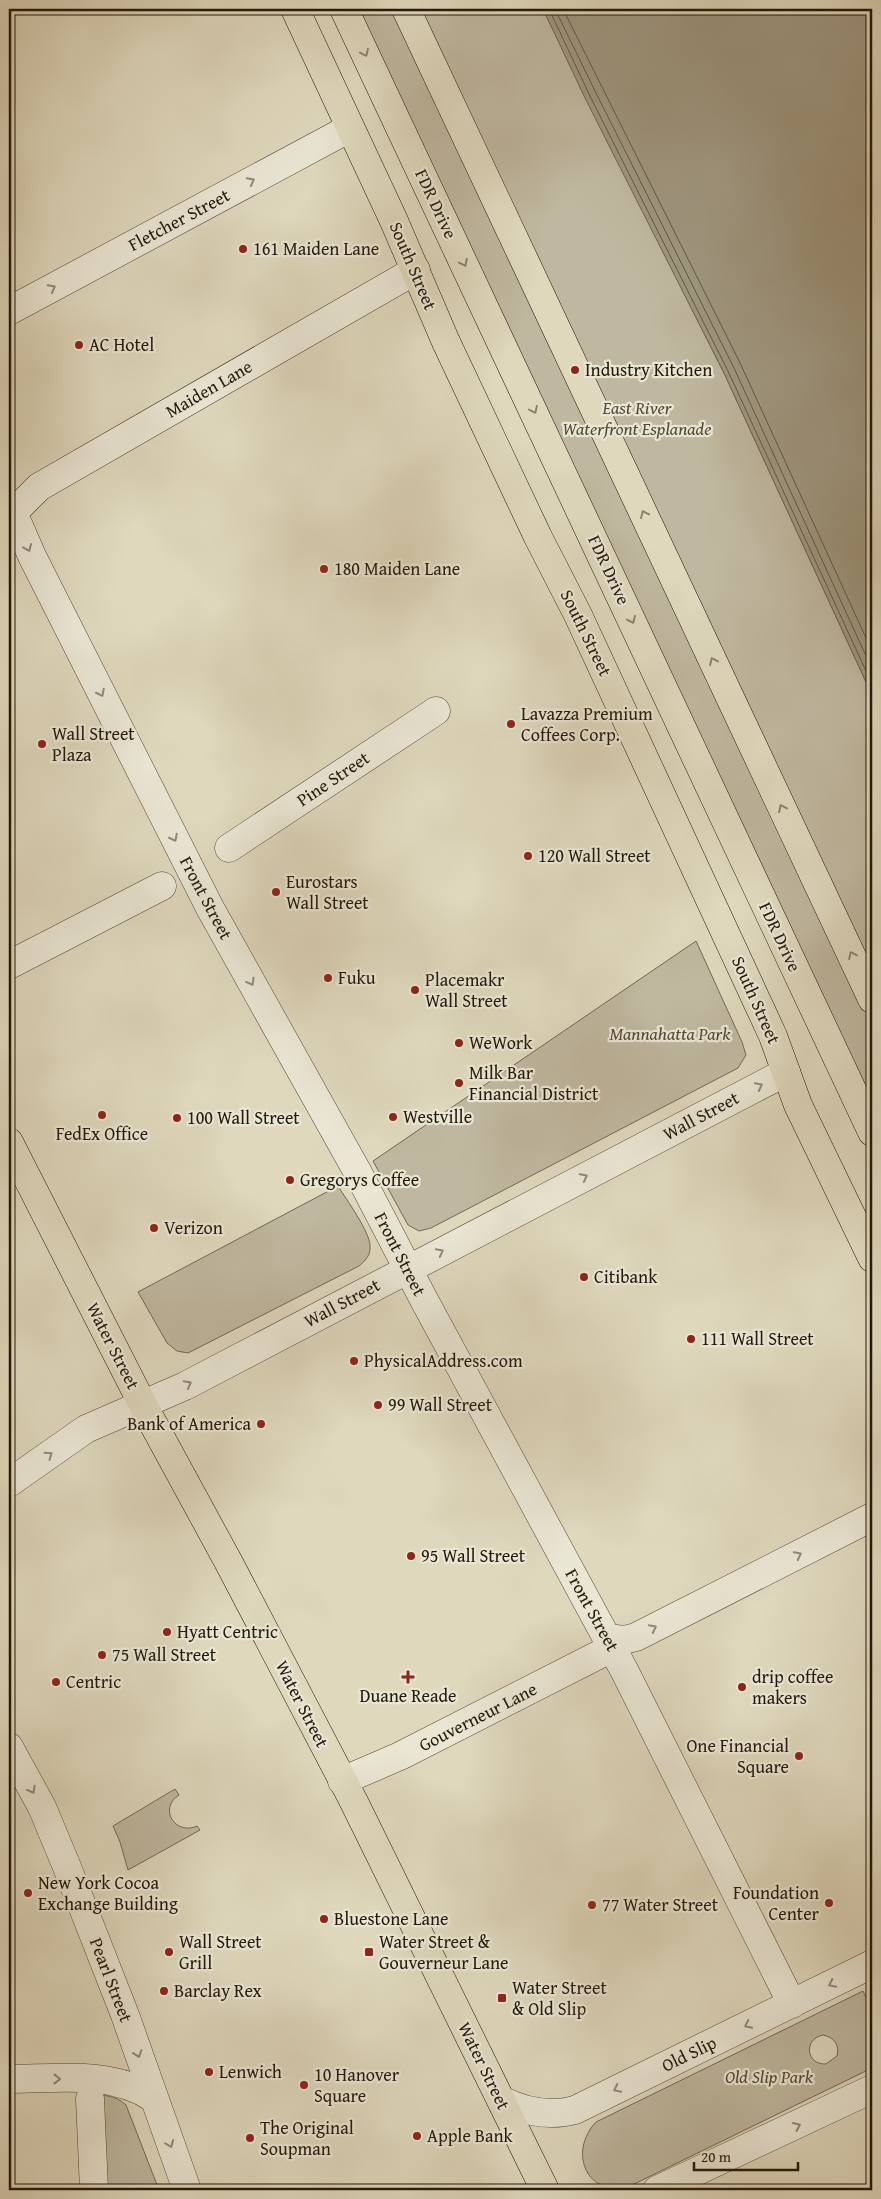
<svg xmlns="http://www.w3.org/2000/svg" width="881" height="2199" viewBox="0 0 881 2199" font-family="'Gentium Book Plus',serif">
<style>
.green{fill:#bfb79f;stroke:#716855;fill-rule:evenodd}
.water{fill:#9f9780;stroke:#6d6451}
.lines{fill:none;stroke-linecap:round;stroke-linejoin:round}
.shore{stroke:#615846;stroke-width:1}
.street-casing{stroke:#524838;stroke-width:29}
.secondary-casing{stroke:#23180b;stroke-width:29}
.primary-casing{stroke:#23180b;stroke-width:29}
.highway-casing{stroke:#23180b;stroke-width:29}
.street{stroke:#eae6d4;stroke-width:28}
.secondary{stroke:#eae6d4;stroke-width:28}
.primary{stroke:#dfd8bd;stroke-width:28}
.highway{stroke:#dfd8bd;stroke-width:28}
.oneway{stroke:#8a826d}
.oneway2{stroke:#90897a}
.poi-dot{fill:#8f2418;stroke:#eae6d4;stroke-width:2}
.labels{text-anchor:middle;stroke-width:4.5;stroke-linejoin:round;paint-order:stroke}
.street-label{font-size:18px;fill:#23180b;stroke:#eae6d4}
.poi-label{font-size:18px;fill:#23180b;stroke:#eae6d4;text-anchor:start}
.park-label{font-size:18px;font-style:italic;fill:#524837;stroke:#eae6d4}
</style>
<rect width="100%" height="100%" fill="#dfd8bd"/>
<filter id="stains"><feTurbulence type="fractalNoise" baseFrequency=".004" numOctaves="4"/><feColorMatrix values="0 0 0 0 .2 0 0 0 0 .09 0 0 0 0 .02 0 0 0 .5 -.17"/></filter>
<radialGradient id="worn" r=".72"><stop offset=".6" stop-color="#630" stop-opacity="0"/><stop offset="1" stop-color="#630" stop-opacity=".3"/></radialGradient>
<path class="green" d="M338 9H543L582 90 724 373 872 695V1152Z
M696 941 742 1042 746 1055 738 1068 431 1228 419 1231 408 1225 373 1161Z
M338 1186C346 1199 370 1232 370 1246 371 1255 365 1261 359 1266L188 1353 177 1351 167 1343 138 1292Z
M175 1789 179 1795C158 1808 175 1836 197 1826L200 1830 128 1870 120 1842 113 1826Z
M863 1991 872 2010V2068L630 2186C588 2199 567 2153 596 2122ZM823 2035C834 2037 840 2045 837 2056L826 2064C806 2065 803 2039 823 2035Z
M80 2095C96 2095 114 2093 126 2105L159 2190H83Z"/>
<path class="water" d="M543 9H872V695L724 373 585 98Z"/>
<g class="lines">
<path class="shore" d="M549 9 590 96 728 371 872 684
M555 9 596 93 734 368 872 669
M563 9 741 365 872 651"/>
<defs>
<path id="street" d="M9 311 350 128
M9 503 32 556 210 908 357 1171 423 1298 624 1670 792 2004
M229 848 436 711
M9 965 162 886
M9 1483 86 1429 185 1386 786 1072
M607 1638 624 1640 636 1637 872 1517
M9 1747 42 1807 67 1867 125 2015 187 2190
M342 1781 400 1756 612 1648
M9 2079C56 2079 112 2070 153 2098
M90 2099 94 2190
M501 2100C525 2112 549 2117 575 2110L872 1964
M657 2190 872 2089"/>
<path id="secondary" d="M9 517 39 487 416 270"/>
<path id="primary" d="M295 9 394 221 446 342 538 537 578 615 773 1036 798 1105 872 1258
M9 1142 143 1405 229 1563 353 1800 545 2190"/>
<path id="highway" d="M344 9 872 1132
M406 9 872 999"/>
</defs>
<use href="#street" class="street-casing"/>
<use href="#secondary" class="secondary-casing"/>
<use href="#primary" class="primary-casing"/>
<use href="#highway" class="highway-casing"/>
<use href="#street" class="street"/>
<use href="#secondary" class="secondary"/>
<use href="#primary" class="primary"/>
<use href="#highway" class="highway"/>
</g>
<defs><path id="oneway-chevron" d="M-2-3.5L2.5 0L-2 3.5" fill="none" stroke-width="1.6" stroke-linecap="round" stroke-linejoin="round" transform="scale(1.25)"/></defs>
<g class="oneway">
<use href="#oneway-chevron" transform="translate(365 53) rotate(65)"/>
<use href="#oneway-chevron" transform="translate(464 263) rotate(64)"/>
<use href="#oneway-chevron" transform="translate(534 410) rotate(65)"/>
<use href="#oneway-chevron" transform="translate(644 514) rotate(-115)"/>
<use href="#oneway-chevron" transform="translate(632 620) rotate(65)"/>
<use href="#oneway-chevron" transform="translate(713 661) rotate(-115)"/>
<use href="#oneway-chevron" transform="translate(782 808) rotate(-115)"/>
<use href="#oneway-chevron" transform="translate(852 955) rotate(-115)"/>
</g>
<g class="oneway2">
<use href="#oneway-chevron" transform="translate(251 181) rotate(-28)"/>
<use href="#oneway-chevron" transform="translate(52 288) rotate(-28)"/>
<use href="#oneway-chevron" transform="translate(28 548) rotate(67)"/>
<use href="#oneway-chevron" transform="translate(101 693) rotate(63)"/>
<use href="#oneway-chevron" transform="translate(174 838) rotate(63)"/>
<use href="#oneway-chevron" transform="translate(251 982) rotate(61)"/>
<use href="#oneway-chevron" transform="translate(759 1086) rotate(-27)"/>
<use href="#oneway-chevron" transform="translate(584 1177) rotate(-28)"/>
<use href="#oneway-chevron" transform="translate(440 1252) rotate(-27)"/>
<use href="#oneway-chevron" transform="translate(188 1384) rotate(-28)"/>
<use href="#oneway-chevron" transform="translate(49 1455) rotate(-35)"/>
<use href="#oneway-chevron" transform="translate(798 1555) rotate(-27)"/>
<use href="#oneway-chevron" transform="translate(653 1628) rotate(-27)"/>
<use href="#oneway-chevron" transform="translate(32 1790) rotate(61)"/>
<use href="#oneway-chevron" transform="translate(832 1984) rotate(154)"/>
<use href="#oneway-chevron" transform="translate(748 2025) rotate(154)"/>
<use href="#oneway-chevron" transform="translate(138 2054) rotate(71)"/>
<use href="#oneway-chevron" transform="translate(57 2079)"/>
<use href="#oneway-chevron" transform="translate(617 2089) rotate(154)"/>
<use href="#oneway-chevron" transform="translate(797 2126) rotate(-25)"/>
<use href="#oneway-chevron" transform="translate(170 2144) rotate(69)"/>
</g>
<g class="poi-dot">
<circle cx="243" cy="249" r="5"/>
<circle cx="79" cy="345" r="5"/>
<circle cx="575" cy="370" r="5"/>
<circle cx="324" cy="569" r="5"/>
<circle cx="511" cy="724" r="5"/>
<circle cx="42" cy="744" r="5"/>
<circle cx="528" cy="856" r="5"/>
<circle cx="276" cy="892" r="5"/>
<circle cx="328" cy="978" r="5"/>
<circle cx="415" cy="990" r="5"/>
<circle cx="459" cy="1043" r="5"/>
<circle cx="459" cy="1083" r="5"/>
<circle cx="102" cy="1115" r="5"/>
<circle cx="393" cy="1117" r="5"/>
<circle cx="177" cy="1118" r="5"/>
<circle cx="290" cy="1180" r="5"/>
<circle cx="154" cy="1228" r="5"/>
<circle cx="584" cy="1277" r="5"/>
<circle cx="691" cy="1339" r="5"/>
<circle cx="354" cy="1361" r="5"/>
<circle cx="378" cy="1405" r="5"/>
<circle cx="261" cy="1424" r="5"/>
<circle cx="411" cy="1556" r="5"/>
<circle cx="167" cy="1632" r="5"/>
<circle cx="102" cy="1655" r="5"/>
<path d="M405.5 1669.5h5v5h5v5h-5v5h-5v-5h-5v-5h5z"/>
<circle cx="56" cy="1682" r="5"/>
<circle cx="742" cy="1687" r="5"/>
<circle cx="799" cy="1756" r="5"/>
<circle cx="28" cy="1893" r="5"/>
<circle cx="829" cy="1903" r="5"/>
<circle cx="592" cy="1905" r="5"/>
<circle cx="324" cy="1919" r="5"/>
<circle cx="169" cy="1952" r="5"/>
<rect x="364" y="1947" width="10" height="10" rx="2.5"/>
<circle cx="164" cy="1991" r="5"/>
<rect x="497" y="1993" width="10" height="10" rx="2.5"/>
<circle cx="209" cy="2072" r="5"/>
<circle cx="304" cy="2085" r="5"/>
<circle cx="417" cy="2136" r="5"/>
<circle cx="250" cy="2138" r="5"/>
</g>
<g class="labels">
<g class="street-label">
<text transform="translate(436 204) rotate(65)" y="6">FDR Drive</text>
<text transform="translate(179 220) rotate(-28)" y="6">Fletcher Street</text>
<text transform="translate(413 266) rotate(67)" y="6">South Street</text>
<text transform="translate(209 389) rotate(-30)" y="6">Maiden Lane</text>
<text transform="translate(609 570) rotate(65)" y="6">FDR Drive</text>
<text transform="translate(586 633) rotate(64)" y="6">South Street</text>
<text transform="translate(333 779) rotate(-34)" y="6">Pine Street</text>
<text transform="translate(206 898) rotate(62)" y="6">Front Street</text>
<text transform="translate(780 937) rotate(65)" y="6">FDR Drive</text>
<text transform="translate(756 1000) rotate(66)" y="6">South Street</text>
<text transform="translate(701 1116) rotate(-28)" y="6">Wall Street</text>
<text transform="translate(400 1254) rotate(63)" y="6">Front Street</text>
<text transform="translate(342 1303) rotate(-28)" y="6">Wall Street</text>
<text transform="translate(113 1346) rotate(63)" y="6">Water Street</text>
<text transform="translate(592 1610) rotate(61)" y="6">Front Street</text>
<text transform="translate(302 1704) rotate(63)" y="6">Water Street</text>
<text transform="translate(478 1717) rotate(-27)" y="6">Gouverneur Lane</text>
<text transform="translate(111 1980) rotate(69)" y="6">Pearl Street</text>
<text transform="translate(689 2054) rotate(-26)" y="6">Old Slip</text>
<text transform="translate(484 2066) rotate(64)" y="6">Water Street</text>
</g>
<g class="poi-label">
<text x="253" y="255">161 Maiden Lane</text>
<text x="89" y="351">AC Hotel</text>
<text x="585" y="376">Industry Kitchen</text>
<text x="334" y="575">180 Maiden Lane</text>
<text x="521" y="720">Lavazza Premium<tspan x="521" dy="21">Coffees Corp.</tspan></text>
<text x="52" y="740">Wall Street<tspan x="52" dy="21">Plaza</tspan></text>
<text x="538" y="862">120 Wall Street</text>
<text x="286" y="888">Eurostars<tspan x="286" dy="21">Wall Street</tspan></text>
<text x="338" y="984">Fuku</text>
<text x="425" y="986">Placemakr<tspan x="425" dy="21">Wall Street</tspan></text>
<text x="469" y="1049">WeWork</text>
<text x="469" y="1079">Milk Bar<tspan x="469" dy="21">Financial District</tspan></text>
<text x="403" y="1123">Westville</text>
<text x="187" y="1124">100 Wall Street</text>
<text x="102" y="1140" text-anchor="middle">FedEx Office</text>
<text x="300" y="1186">Gregorys Coffee</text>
<text x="164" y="1234">Verizon</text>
<text x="594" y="1283">Citibank</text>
<text x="701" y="1345">111 Wall Street</text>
<text x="364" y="1367">PhysicalAddress.com</text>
<text x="388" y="1411">99 Wall Street</text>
<text x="251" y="1430" text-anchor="end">Bank of America</text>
<text x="421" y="1562">95 Wall Street</text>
<text x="177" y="1638">Hyatt Centric</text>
<text x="112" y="1661">75 Wall Street</text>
<text x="752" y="1683">drip coffee<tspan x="752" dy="21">makers</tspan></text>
<text x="66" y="1688">Centric</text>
<text x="408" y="1702" text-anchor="middle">Duane Reade</text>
<text x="789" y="1752" text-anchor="end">One Financial<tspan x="789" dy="21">Square</tspan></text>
<text x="38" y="1889">New York Cocoa<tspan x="38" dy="21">Exchange Building</tspan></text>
<text x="819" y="1899" text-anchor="end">Foundation<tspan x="819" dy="21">Center</tspan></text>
<text x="602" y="1911">77 Water Street</text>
<text x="334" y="1925">Bluestone Lane</text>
<text x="179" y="1948">Wall Street<tspan x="179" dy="21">Grill</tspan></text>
<text x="379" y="1948">Water Street &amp;<tspan x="379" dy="21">Gouverneur Lane</tspan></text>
<text x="512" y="1994">Water Street<tspan x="512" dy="21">&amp; Old Slip</tspan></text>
<text x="174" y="1997">Barclay Rex</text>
<text x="219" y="2078">Lenwich</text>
<text x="314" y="2081">10 Hanover<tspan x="314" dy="21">Square</tspan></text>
<text x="260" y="2134">The Original<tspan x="260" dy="21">Soupman</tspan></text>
<text x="427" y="2142">Apple Bank</text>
</g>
<g class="park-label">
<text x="637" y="414">East River<tspan x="637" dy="21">Waterfront Esplanade</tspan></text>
<text x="670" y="1040">Mannahatta Park</text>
<text x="769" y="2083">Old Slip Park</text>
</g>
</g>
<rect width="881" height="2199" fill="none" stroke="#dfd8bd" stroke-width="30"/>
<rect x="10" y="10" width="861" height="2179" fill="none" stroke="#23180b" stroke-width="2.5"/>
<rect x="15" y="15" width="851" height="2169" fill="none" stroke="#23180b"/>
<path d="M694 2162v8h104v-8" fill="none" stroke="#23180b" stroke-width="2.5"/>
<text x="701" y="2162" font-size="15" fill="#23180b" stroke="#eae6d4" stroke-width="4" paint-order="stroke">20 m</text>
<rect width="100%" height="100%" filter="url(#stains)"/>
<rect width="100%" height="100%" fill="url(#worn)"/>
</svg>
